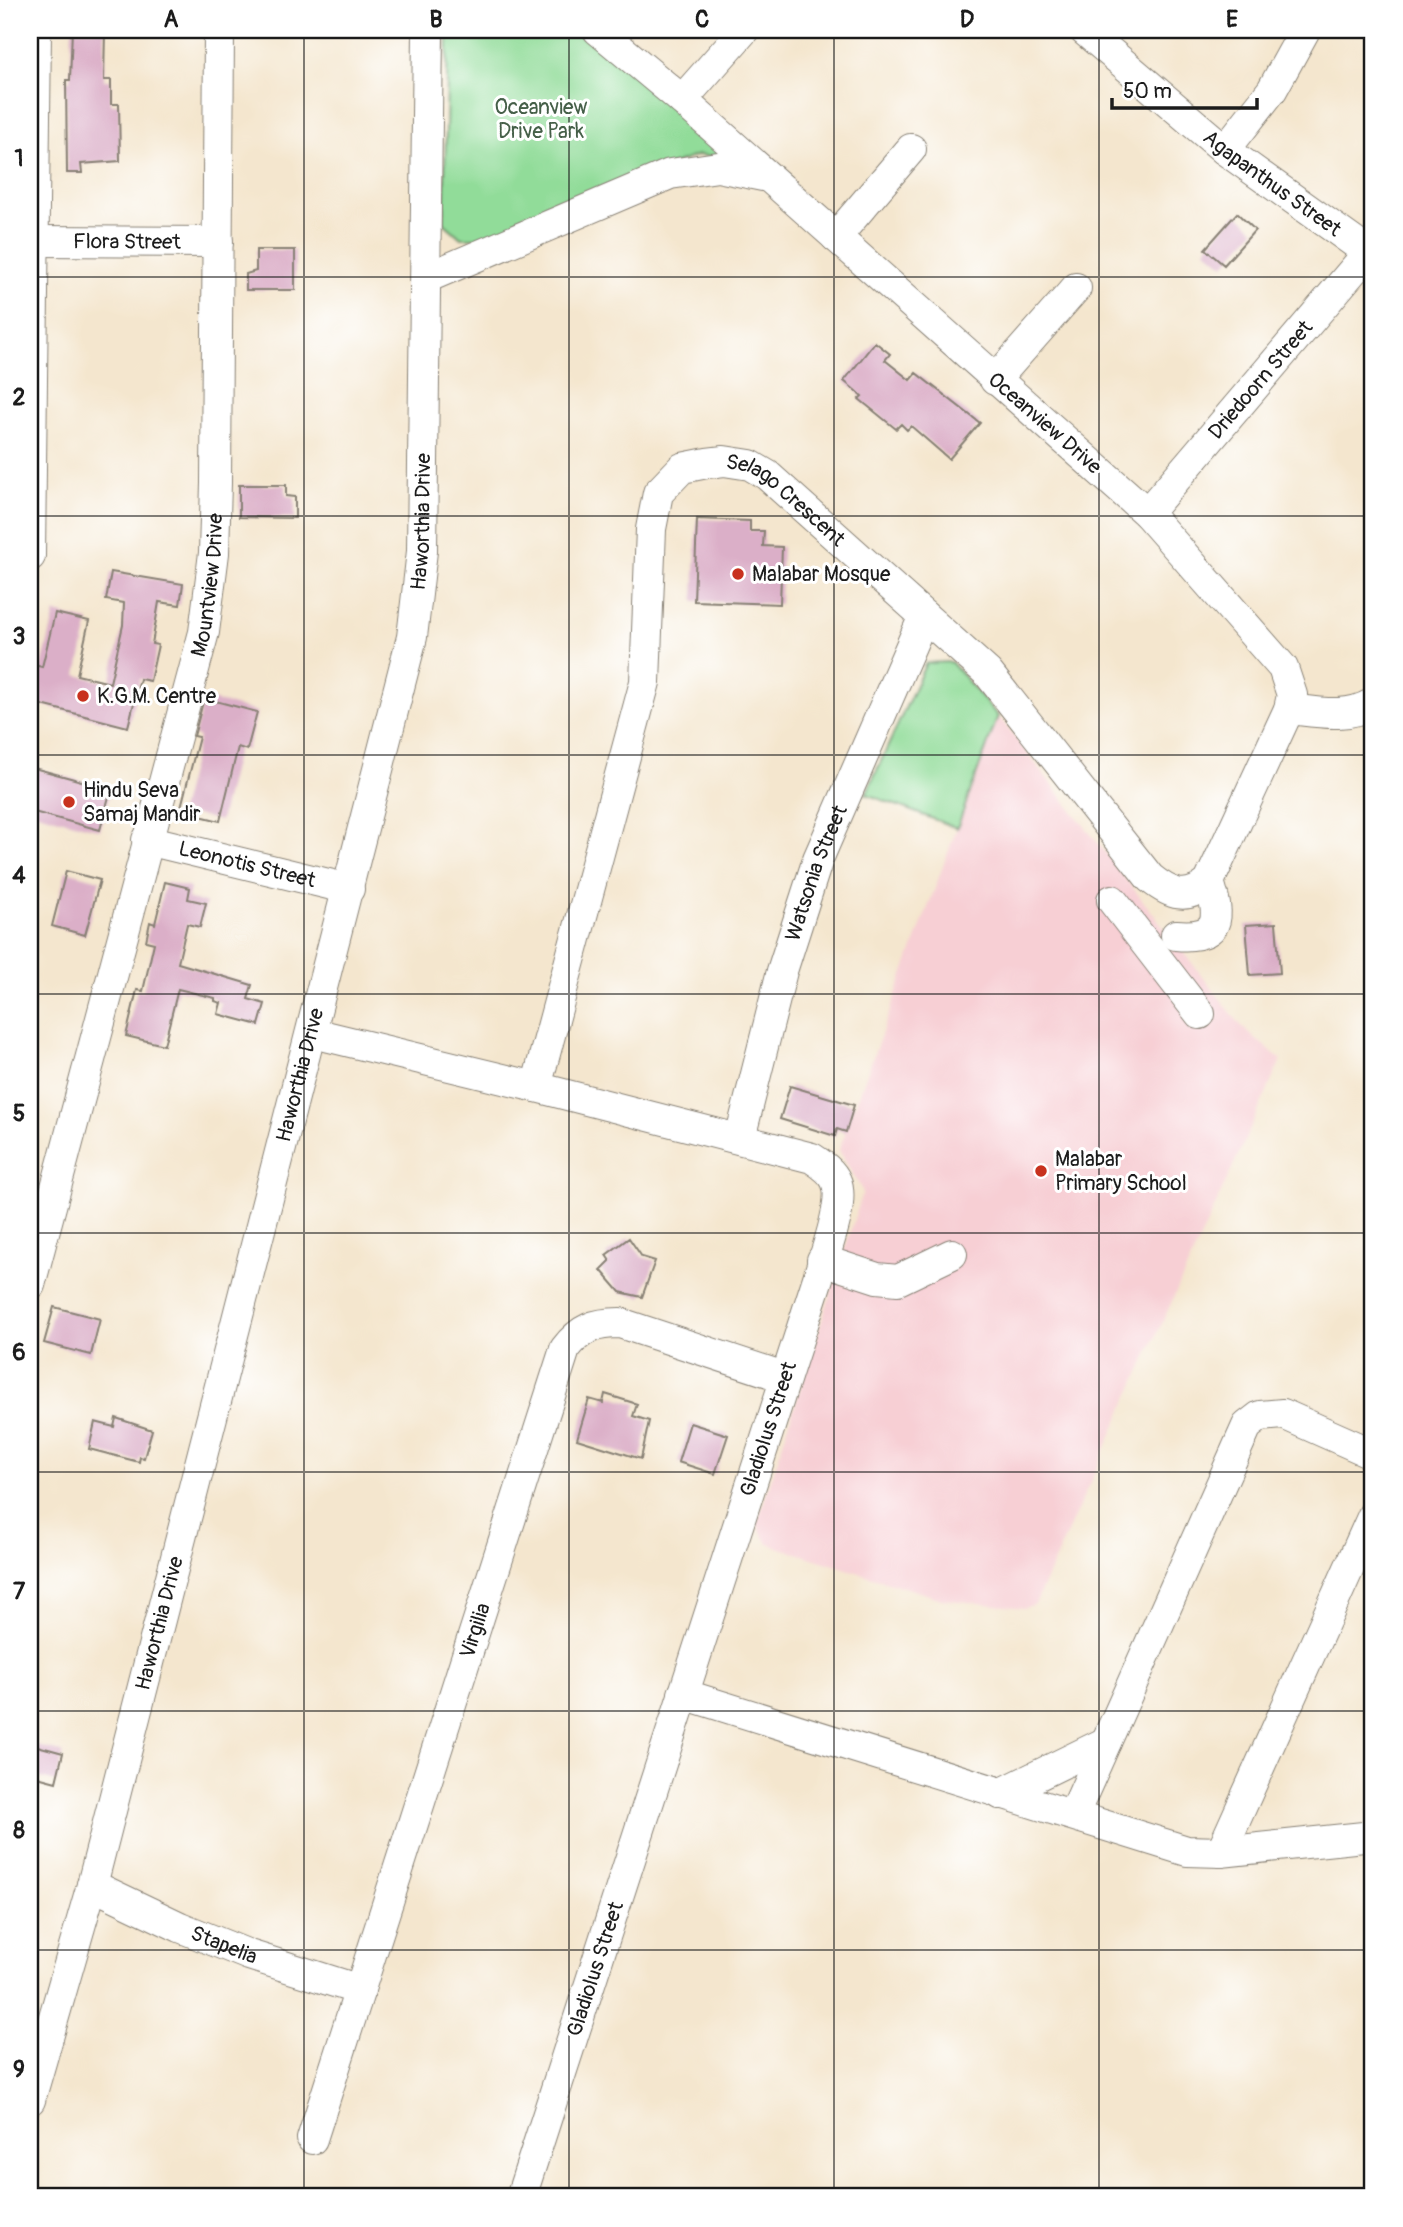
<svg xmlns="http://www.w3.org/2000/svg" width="1403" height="2227" viewBox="0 0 1403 2227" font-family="Pangolin,sans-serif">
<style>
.built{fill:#f7cfd4}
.green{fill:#91dc99;stroke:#567c5a;stroke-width:2}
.building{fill:#dbafc8}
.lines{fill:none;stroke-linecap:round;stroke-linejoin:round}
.minor-casing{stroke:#888175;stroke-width:32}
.minor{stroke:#fff;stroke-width:30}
.grid{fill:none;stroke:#1c1c1c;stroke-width:2;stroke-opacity:0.55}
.poi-dot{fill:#c8321e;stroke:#fff;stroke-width:2.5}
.labels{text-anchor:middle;stroke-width:6;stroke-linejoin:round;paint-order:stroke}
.park-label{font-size:21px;fill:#455f48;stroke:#fff}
.street-label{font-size:21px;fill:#1c1c1c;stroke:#fff}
.poi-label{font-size:21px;fill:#1c1c1c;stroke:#fff;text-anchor:start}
.neatline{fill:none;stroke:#1c1c1c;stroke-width:2.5}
.grid-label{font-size:23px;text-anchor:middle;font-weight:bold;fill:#1c1c1c}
</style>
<rect width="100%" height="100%" fill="#fff"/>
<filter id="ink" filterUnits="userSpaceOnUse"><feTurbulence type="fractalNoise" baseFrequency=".0143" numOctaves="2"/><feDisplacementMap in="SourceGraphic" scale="14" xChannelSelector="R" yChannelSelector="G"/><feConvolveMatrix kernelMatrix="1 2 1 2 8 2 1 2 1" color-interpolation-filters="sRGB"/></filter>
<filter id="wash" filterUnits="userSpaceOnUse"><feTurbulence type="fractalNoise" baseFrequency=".00686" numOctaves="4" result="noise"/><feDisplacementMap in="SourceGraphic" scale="28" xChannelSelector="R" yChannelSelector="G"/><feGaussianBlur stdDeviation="1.57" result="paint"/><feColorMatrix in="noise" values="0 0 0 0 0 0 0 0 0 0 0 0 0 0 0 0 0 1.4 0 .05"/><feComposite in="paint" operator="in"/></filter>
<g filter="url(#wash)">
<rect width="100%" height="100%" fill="#f4e6ce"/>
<path class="built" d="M998 716 1243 1028 1281 1060 1035 1604 1024 1608 942 1599 768 1544 757 1524 863 1192 839 1150Z"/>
<path class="green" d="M448 30H582L742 161 698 155 478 238H461L444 223Z
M951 662 998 716 957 828 866 794 926 663Z"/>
<g id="blocks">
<path class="building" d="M72 30H105L104 80H111V104H119L120 161 81 164 82 173H67L66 80H70Z
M1237 213 1255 230 1224 265 1205 249Z
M256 250H295V290H246V274L256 271Z
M875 342 890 354 885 360 910 380 916 373 980 423 949 459 911 426 907 430 901 424 896 429 859 399 862 396 844 381Z
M239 485H286V496L295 497V518L239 517Z
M697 519 750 521V531H764L763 546 782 547 780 604 694 601Z
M111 572 183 584 180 605 159 602 152 644 158 645 150 681 140 679 128 727 30 702 34 665 42 667 55 613 89 621 77 675 110 683 123 625 124 603 106 600Z
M204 698 257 712 247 750 238 747 220 821 180 811 199 737 194 736Z
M30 767 111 789 100 830 30 811Z
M66 871 100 880 85 935 52 926Z
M165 882 190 888 188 899 206 903 200 927 187 924 178 963 252 985 248 999 265 1004 259 1025 218 1014 221 1003 215 1001V998L178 989 164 1045 126 1036 137 990 143 991 154 943 146 941 150 922 155 924Z
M1276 923 1280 973 1250 975 1246 925Z
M790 1086 854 1105 846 1132 837 1129 835 1136 780 1119Z
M629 1238 642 1257 655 1261 642 1297 620 1292 601 1270 610 1261 606 1255Z
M54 1307 100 1319 91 1355 44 1343Z
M605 1394 637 1404 633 1416 649 1421 641 1459 577 1439 589 1399 603 1403Z
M116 1418 152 1430 144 1458 140 1457 139 1462 89 1449 95 1422 114 1427Z
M690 1423 728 1435 715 1474 678 1462Z
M30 1744 63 1753 56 1782 30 1775Z"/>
</g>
</g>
<g filter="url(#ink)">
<use href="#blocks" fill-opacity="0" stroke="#888175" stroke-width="2"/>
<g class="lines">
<defs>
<g id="minor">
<path id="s1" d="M1084 30 1225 150 1369 253"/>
<path d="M682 100 744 30"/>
<path d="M1225 150 1272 90 1305 30"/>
<path d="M836 237 911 149"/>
<path id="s2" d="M34 241 218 242"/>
<path d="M426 278 670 174 718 167 763 176"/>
<path d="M995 380 1076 288"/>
<path id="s3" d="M1147 513 1373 247"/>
<path d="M30 556 36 30"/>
<path d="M1289 709C1317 712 1348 719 1373 703"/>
<path id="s4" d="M147 840 349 889"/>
<path d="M1112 900 1200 1014"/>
<path d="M1176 935C1221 939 1221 918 1209 882"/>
<path d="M313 1033 536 1087 812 1158C821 1164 832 1171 836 1181 846 1202 824 1255 818 1278L521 2197"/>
<path id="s5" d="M536 1087 645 682 651 529 658 493 682 468 707 463 724 461 750 465 767 475 988 673 1150 878C1171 895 1187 901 1209 882L1289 709 1292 695 1283 668 1147 513 682 100 598 30"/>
<path id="s6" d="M740 1138 782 971 818 859 924 616"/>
<path d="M822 1260 877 1278 898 1280 952 1254"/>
<path id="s7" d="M30 1285 204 632 214 553 216 483 219 30"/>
<path d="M683 1694 1187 1851 1221 1852 1373 1836"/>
<path d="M1000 1794 1106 1742"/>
<path d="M1074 1814 1247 1426 1260 1416 1283 1414 1373 1454"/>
<path d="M1221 1852 1373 1515"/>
<path id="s8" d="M92 1885 180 1927 249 1955 360 1990"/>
<path id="s9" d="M30 2100 92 1885 412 637 422 551 428 30"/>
<path id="s10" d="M312 2139 565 1349C581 1328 595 1323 620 1323L784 1377"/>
</g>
</defs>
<use href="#minor" class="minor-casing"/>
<use href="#minor" class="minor"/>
</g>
</g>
<path class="grid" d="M304 30V2197M569 30V2197M834 30V2197M1099 30V2197M30 277H1373M30 516H1373M30 755H1373M30 994H1373M30 1233H1373M30 1472H1373M30 1711H1373M30 1950H1373"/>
<g class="poi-dot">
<circle cx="738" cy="574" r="7"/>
<circle cx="83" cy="696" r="7"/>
<circle cx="69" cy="802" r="7"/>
<circle cx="1041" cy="1171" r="7"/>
</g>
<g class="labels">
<g class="park-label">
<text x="541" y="114">Oceanview<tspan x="541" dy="24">Drive Park</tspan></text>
</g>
<g class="street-label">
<text dy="7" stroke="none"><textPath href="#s1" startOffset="243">Agapanthus Street</textPath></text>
<text dy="7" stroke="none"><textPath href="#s2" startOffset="93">Flora Street</textPath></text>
<text dy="7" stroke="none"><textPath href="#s3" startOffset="175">Driedoorn Street</textPath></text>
<text transform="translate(1045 423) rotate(41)" y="7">Oceanview Drive</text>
<text dy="7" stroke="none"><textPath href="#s5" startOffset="761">Selago Crescent</textPath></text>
<text dy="7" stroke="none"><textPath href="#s9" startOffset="1628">Haworthia Drive</textPath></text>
<text dy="7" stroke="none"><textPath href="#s7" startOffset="723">Mountview Drive</textPath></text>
<text dy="7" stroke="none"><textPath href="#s4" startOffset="103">Leonotis Street</textPath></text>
<text dy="7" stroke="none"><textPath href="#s6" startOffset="276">Watsonia Street</textPath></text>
<text dy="7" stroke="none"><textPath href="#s9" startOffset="1060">Haworthia Drive</textPath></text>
<text transform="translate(768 1429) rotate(-72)" y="7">Gladiolus Street</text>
<text dy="7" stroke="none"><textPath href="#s9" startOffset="494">Haworthia Drive</textPath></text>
<text dy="7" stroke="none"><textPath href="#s10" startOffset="534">Virgilia</textPath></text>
<text dy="7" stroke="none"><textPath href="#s8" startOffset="145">Stapelia</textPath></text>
<text transform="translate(595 1969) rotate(-72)" y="7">Gladiolus Street</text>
</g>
<g class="poi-label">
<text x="752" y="581">Malabar Mosque</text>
<text x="97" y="703">K.G.M. Centre</text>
<text x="83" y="797">Hindu Seva<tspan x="83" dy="24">Samaj Mandir</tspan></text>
<text x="1055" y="1166">Malabar<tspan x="1055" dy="24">Primary School</tspan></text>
</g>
</g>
<rect width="1403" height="2227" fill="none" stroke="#fff" stroke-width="77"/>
<path d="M1112 98v10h145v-10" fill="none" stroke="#1c1c1c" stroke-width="3.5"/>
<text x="1123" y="98" font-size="21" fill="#1c1c1c" stroke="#ffffff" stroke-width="5" paint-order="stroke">50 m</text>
<rect x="38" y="38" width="1326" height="2150" class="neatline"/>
<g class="grid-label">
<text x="171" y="27">A</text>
<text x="436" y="27">B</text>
<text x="702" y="27">C</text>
<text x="967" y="27">D</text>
<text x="1232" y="27">E</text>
<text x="19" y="166">1</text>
<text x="19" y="405">2</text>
<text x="19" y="644">3</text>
<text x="19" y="883">4</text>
<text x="19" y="1121">5</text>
<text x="19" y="1360">6</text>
<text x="19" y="1599">7</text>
<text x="19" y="1838">8</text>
<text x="19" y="2077">9</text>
</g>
</svg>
